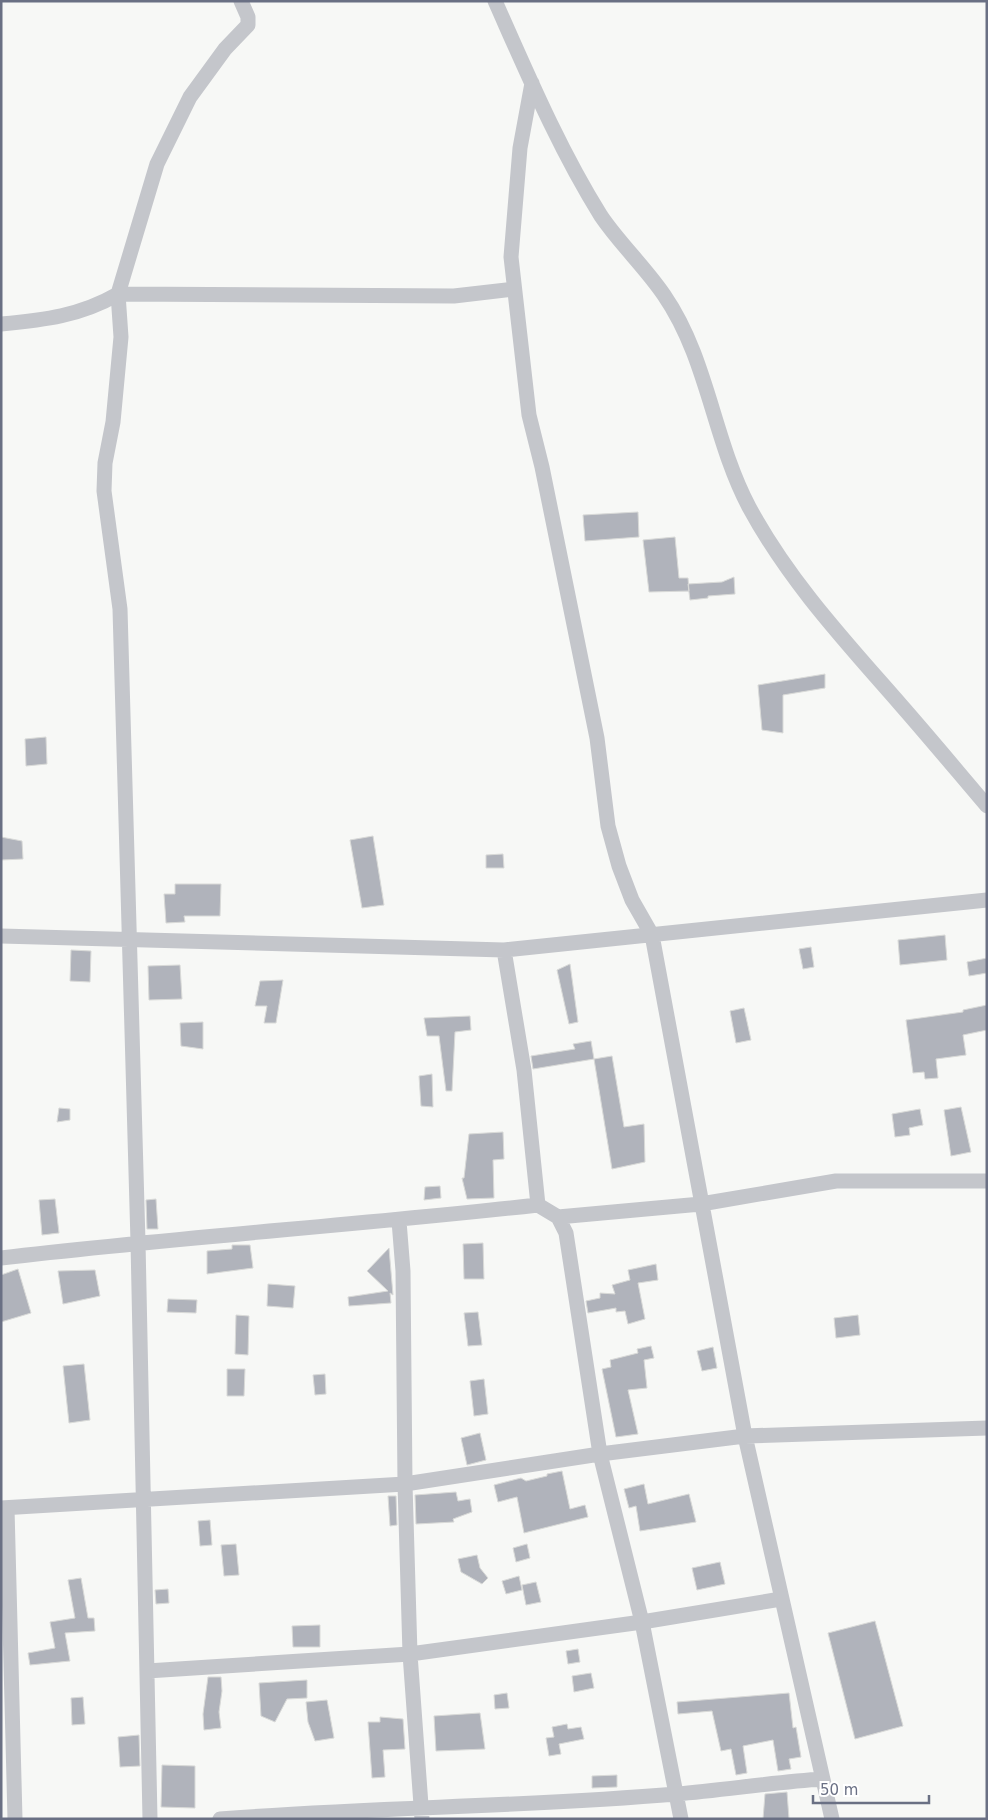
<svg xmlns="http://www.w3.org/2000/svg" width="988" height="1820" viewBox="0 0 988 1820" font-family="'DejaVu Sans',sans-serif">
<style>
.building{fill:#b0b3bb;stroke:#d9dad8}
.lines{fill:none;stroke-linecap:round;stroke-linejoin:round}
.minor{stroke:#c4c6cb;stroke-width:15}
</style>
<rect width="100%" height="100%" fill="#f7f8f6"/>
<path class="building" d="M638 512 639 537 585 541 583 515Z
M675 537 679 578H688L689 591 649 592 643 540Z
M734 577 735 594 708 596V598L690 600 688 584 722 582Z
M825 674V688L783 695V733L762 730 758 685Z
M46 737 47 764 26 766 25 739Z
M373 836 384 905 362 908 350 840Z
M1 837 22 841 23 859 1 860Z
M503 854 504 868H486V855Z
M175 884H221L220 916H184L185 922 166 923 164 894H175Z
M945 935 947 960 900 965 898 940Z
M811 947 814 967 803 969 799 949Z
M71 950 91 951 90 982 70 981Z
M987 958V973L969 976 967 962Z
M570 964 578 1022 569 1024 557 970Z
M180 965 182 999 149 1000 148 966Z
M283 980 276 1023H264L267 1006H255L260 981Z
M987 1005V1030L963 1035 966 1055 936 1059 938 1078 925 1079 924 1072 913 1073 906 1020 963 1012V1010Z
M744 1008 751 1040 736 1043 730 1011Z
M470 1016 471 1030 455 1032 452 1091H446L439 1036H427L424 1018Z
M203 1022V1049L181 1046 180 1023Z
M591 1041 594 1059 533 1069 531 1056 575 1049 573 1044Z
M612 1056 624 1127 644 1124 645 1162 612 1169 594 1059Z
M432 1074 433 1107 421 1106 419 1076Z
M961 1107 971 1152 951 1156 944 1110Z
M59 1108 70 1109V1120L57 1122Z
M920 1109 923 1125 909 1128 910 1135 895 1137 892 1114Z
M503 1132 504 1159 493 1160 494 1198 467 1199 462 1178H464L469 1134Z
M440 1186 441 1198 424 1200 425 1187Z
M55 1199 59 1233 42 1235 39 1200Z
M156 1199 158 1229H147L146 1200Z
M483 1243 484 1279H464L463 1244Z
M232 1245H250L253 1268 207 1274V1251L232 1249Z
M389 1248 393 1295 390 1293 391 1303 349 1306 348 1297 388 1291 367 1271Z
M656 1264 658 1280 638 1283 645 1319 628 1324 625 1311 616 1312V1308L588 1313 586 1301 600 1298V1293L615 1294 612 1285 630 1280 628 1270Z
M18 1269 31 1313 1 1322V1275Z
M95 1270 100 1296 63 1304 58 1271Z
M268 1284 295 1286 293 1308 267 1306Z
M168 1299 197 1300 196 1313 167 1312Z
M478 1312 482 1345 468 1346 464 1313Z
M236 1315 249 1316 248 1355 235 1354Z
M858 1315 860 1335 836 1338 834 1318Z
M651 1346 654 1358 644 1360 647 1388 628 1390 638 1434 616 1437 602 1369 611 1367 610 1360 638 1353 637 1349Z
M713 1347 717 1368 702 1371 697 1351Z
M84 1364 90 1420 69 1423 63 1366Z
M227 1369H245L244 1396H227Z
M325 1374 326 1394 315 1395 313 1375Z
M484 1379 488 1414 474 1416 470 1381Z
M480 1433 486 1460 467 1465 461 1438Z
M562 1471 570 1509 585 1505 588 1517 524 1533 517 1497 498 1502 494 1485 521 1478 526 1481 547 1476V1474Z
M644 1484 648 1504 689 1494 696 1522 640 1531 636 1506 629 1508 624 1489Z
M456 1492 458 1501 470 1499 472 1512 453 1519 454 1522 416 1524 415 1495Z
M388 1496H396L397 1525 390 1526Z
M210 1520 212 1545 200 1546 198 1521Z
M236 1544 239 1575 224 1576 221 1545Z
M527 1544 530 1558 516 1562 513 1548Z
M477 1555 480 1568 488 1578 482 1584 461 1572 458 1559Z
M720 1562 725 1584 697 1590 692 1568Z
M519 1576 522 1590 506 1594 502 1581Z
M81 1578 88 1618H94L95 1631 65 1633 70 1661 30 1665 28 1653 55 1648 50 1622 75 1618 68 1580Z
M536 1582 541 1602 526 1605 522 1585Z
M168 1589 169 1603 156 1604 155 1590Z
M875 1621 903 1726 855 1739 828 1633Z
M320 1625V1647H293L292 1626Z
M578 1649 580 1662 568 1664 566 1651Z
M591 1673 594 1688 574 1692 572 1676Z
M208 1677H221L222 1691 219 1712 221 1728 204 1730 203 1714Z
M307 1680V1698L287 1699 275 1722 261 1716 259 1683Z
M507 1693 509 1708 495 1709 494 1695Z
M789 1693 793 1728 796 1727 801 1757 789 1759 791 1769 778 1771 773 1740 743 1746 747 1773 736 1775 731 1749 721 1751 712 1711 678 1714 677 1702Z
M83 1697 85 1724 72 1725 71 1698Z
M327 1700 334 1738 315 1741 308 1722 306 1702Z
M480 1713 485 1749 436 1751 434 1716Z
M380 1717 403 1719 405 1749 383 1750 385 1777 372 1778 368 1722H380Z
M567 1724 568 1729 581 1727 584 1739 559 1744 561 1754 549 1756 546 1738 554 1737 552 1727Z
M139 1735 140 1766 120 1767 118 1737Z
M162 1765 195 1766V1808L161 1807Z
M617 1775V1787L592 1788V1776Z
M787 1792 789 1819H763L765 1794Z"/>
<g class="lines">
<path class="minor" d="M495 1C527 73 559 149 601 216 620 244 645 267 664 295 708 359 713 439 749 507 789 581 845 641 900 704 929 737 958 772 987 806
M532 83 520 148 511 257 529 415 542 467 597 738 608 826 619 866 632 900 652 935 745 1436 832 1819
M1 324C44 320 80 316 118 294L454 296 514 289
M1 936 504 950
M558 1217 701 1204 836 1181H987
M399 1221 403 1271 405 1484 410 1654 422 1819
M1 1258C180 1237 360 1225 538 1205
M1 1508 405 1484 600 1454 745 1436 987 1428
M7 1508 15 1819
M147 1671 410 1654 642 1622 781 1599
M150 1819 138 1242 120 609 104 491 105 463 113 422 121 337 118 294 157 164 190 97 225 49 248 25V17L241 1
M220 1819C372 1807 524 1807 676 1794 725 1790 774 1782 823 1779
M681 1819 642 1622 600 1454 566 1233 558 1217 538 1205 524 1070 504 950 987 900"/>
</g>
<rect width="988" height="1820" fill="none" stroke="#6a7084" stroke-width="5"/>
<path d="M813 1795v8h116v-8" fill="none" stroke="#6a7084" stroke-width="2.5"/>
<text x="820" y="1795" font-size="15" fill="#6a7084" stroke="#ffffff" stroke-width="4" paint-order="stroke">50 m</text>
</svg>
